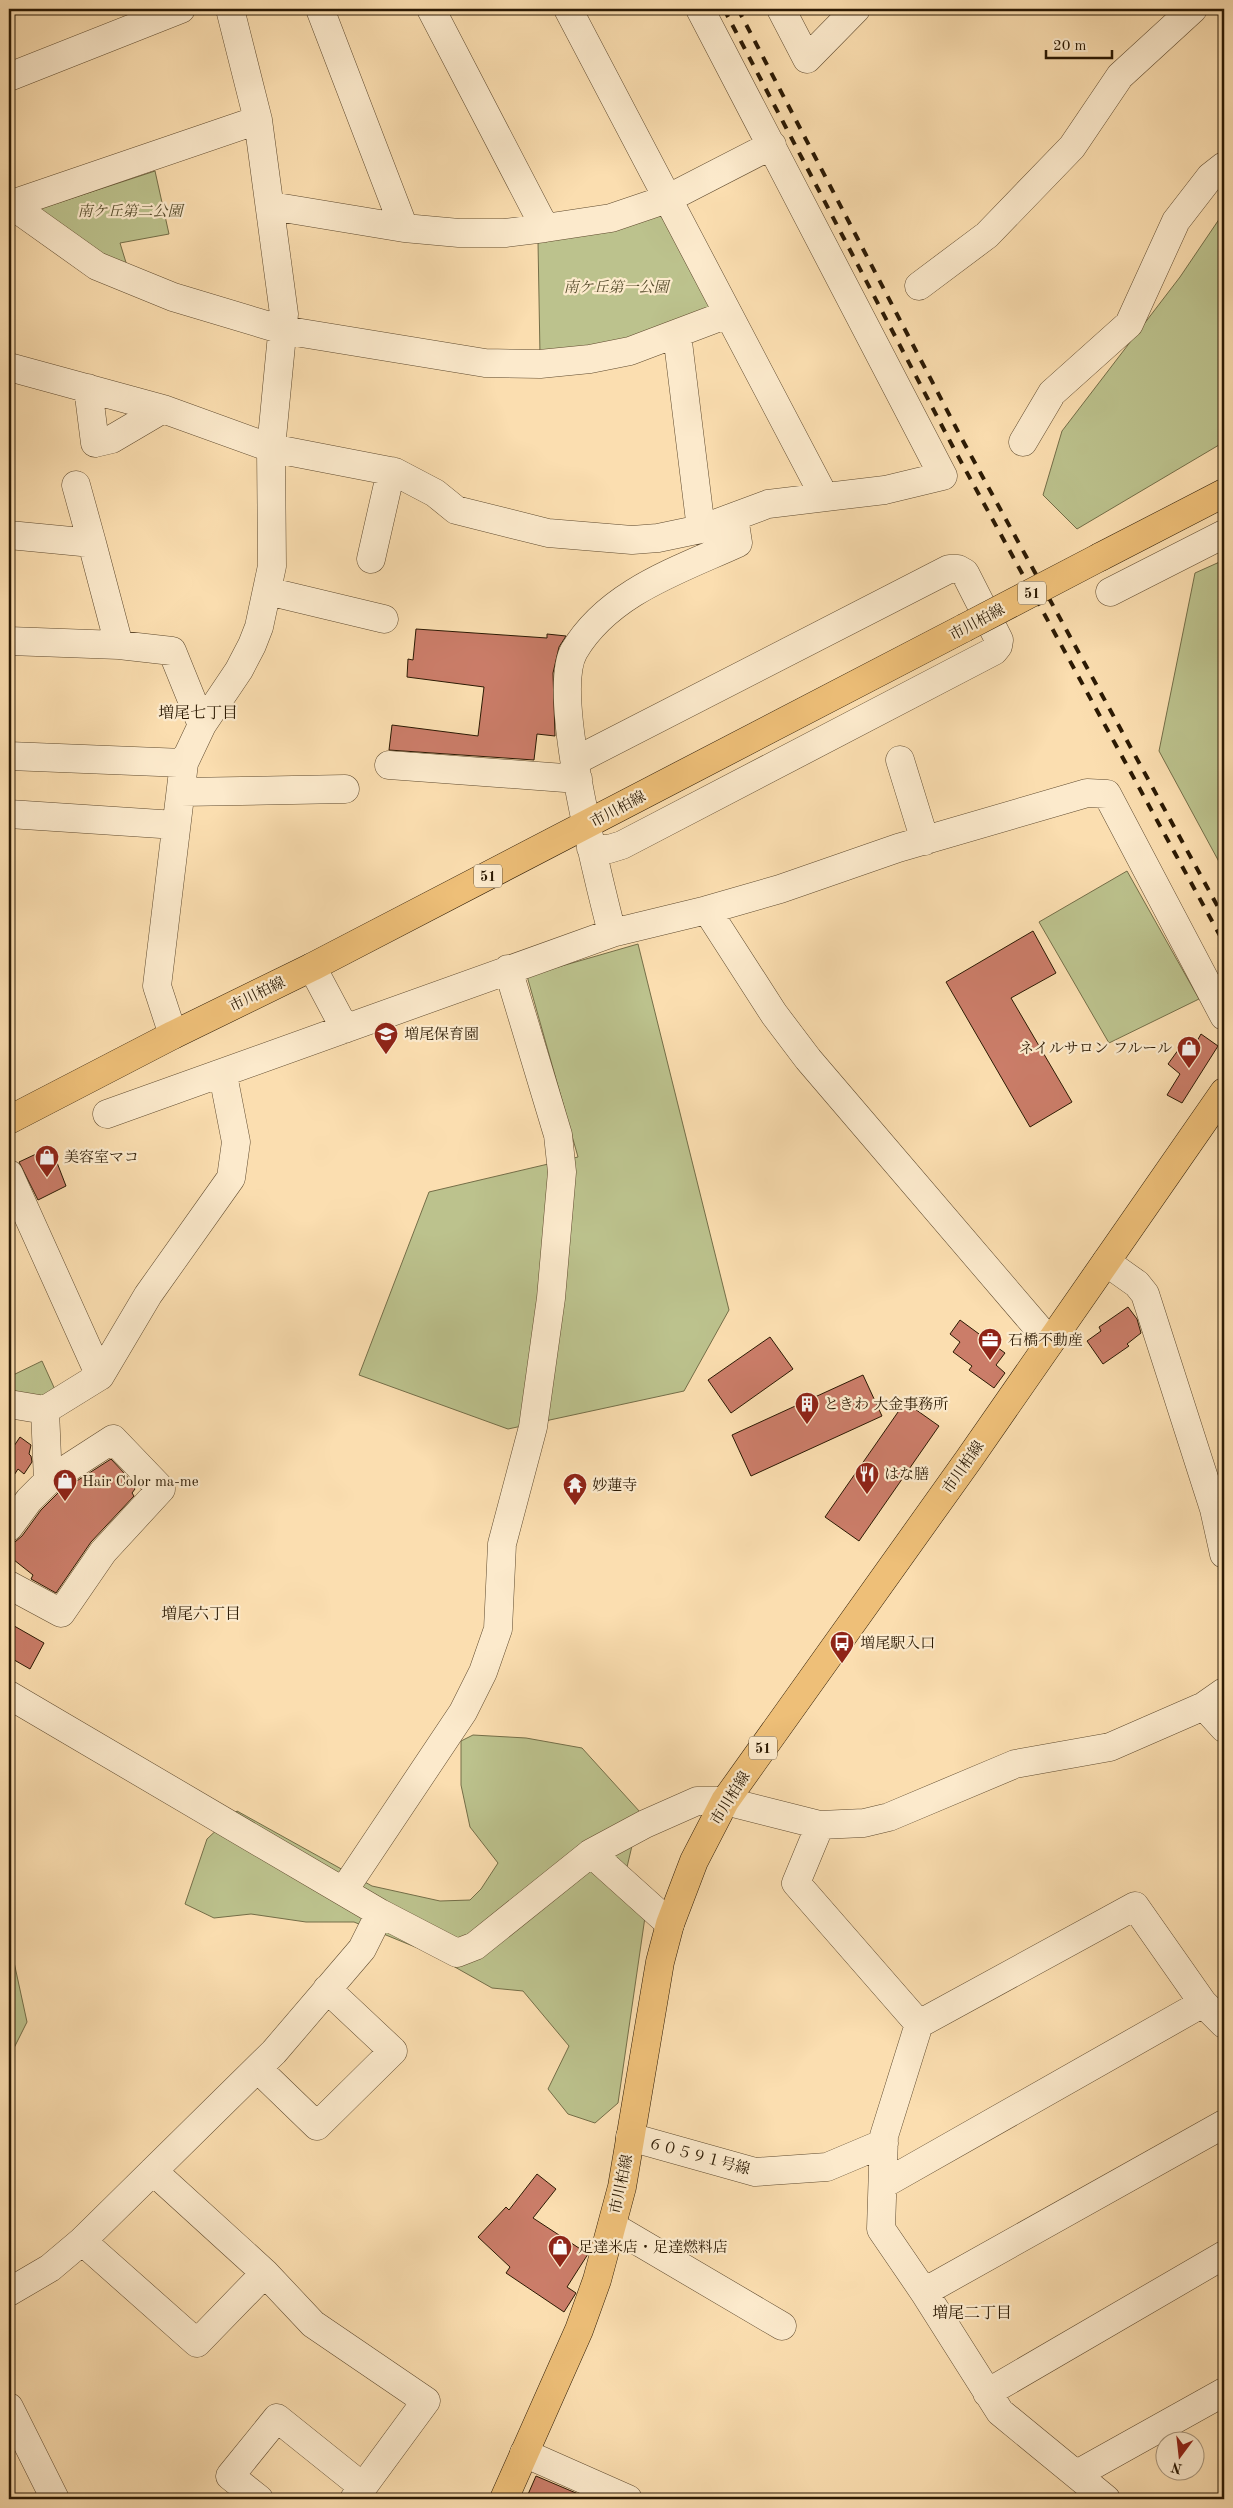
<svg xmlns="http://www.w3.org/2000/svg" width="1233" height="2508" viewBox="0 0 1233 2508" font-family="'Old Standard TT','Noto Serif JP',serif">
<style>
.green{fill:#bcc28d;stroke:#746e48}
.building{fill:#cb7d69;stroke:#2b1903}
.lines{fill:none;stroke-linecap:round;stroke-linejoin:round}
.minor-casing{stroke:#5f4a2e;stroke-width:29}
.major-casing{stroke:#2b1903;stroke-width:29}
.minor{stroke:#fceacc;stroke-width:28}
.major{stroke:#eebf78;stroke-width:28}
.rail{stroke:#2b1903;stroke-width:4;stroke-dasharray:9 9;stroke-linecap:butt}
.major-bridge-casing{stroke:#2b1903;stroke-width:29;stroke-linecap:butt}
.major-bridge{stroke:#eebf78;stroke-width:28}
.labels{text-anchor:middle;stroke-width:4.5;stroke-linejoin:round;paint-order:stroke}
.shield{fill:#fceacc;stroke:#6a583f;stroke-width:1}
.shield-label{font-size:14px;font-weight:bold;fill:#2b1903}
.park-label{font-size:15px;font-style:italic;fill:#564c2c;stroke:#fceacc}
.street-label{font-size:15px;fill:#2b1903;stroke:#fceacc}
.poi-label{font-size:15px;fill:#2b1903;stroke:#fceacc;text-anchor:start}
.neighbourhood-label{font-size:16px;fill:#2b1903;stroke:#fceacc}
</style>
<rect width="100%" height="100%" fill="#fbdeb0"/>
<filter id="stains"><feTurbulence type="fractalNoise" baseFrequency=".004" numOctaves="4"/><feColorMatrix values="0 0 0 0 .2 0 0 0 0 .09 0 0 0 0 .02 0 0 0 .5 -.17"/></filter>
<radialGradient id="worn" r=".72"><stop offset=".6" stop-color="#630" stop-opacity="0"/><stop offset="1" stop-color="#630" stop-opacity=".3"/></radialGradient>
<path class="green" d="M155 171 169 234 120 243 128 269 103 257 36 210Z
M1224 212V442L1077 529 1043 495 1062 431 1180 277Z
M653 214 666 218 711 304 709 313 631 342 540 355 538 241Z
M1224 560V871L1159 751 1195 573Z
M1127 871 1199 999 1109 1043 1039 922Z
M638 944 729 1310 684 1391 508 1429 359 1375 429 1192 578 1157 527 976Z
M42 1361 57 1394 48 1401 9 1398V1377Z
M473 1735 526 1738 582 1748 640 1812 627 1867 645 1917 618 2103 595 2123 568 2114 548 2089 569 2046 523 1991 492 1988 430 1953 354 1922H306L251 1914 214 1918 185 1904 207 1839 237 1811 372 1886 440 1901 470 1900 481 1889 498 1863 470 1827 461 1785V1741Z
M9 1939 27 2022 9 2058Z"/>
<path class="building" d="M416 629 547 638V634L566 636 559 647 553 673 555 736 537 734 534 760 389 750 392 725 478 736 484 687 407 677 408 659 413 660Z
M1033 931 1056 973 1011 998 1072 1102 1030 1127 946 982Z
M1201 1034 1218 1046 1182 1103 1167 1095 1180 1074 1168 1064 1184 1042 1193 1048Z
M51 1147 66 1186 38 1200 19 1162Z
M1128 1307 1137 1319 1141 1333 1127 1344 1129 1346 1103 1364 1087 1341 1101 1331 1099 1327Z
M960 1320 1005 1353 996 1365 1005 1373 994 1388 969 1370 972 1366 953 1352 960 1342 950 1334Z
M770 1337 793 1369 731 1413 708 1380Z
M863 1375 882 1416 751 1476 732 1435Z
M905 1402 939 1426 859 1541 825 1517Z
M20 1437 31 1445 29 1454 31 1456 32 1462 24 1474 18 1469 9 1483V1444L14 1446Z
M111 1459 126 1475 135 1489 132 1493 134 1496 91 1542 56 1593 31 1579 33 1575 9 1556V1547L22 1536 41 1510 58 1493Z
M9 1623 44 1643 30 1669 9 1657Z
M537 2174 556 2189 533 2218 588 2254 567 2287 576 2293 564 2312 506 2273 510 2267 478 2237 506 2207 509 2210Z
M536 2476 590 2499H526Z"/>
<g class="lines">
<defs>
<path id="minor" d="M320 9 404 228
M431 9 545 228
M568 9 824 496
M781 9 807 59 856 9
M9 77 181 9
M10 204 97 266 173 297 283 330 485 363 540 364 590 359 630 351 728 314
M9 205 258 120
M271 206 404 228 459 233H505L545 228 611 218 667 199 772 145
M919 286 987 235 1072 147 1120 76 1193 9
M677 334 701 529
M9 367 163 409 271 448 395 472 435 493 456 510 548 533 632 540 658 538 701 529 768 504 885 490 943 476 700 9
M88 388 95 443 112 439 163 409
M1023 442 1052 393 1129 324 1176 221 1210 177 1224 166
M76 485 92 543
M9 535 92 543 119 645
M371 559 391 471
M267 591 384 619
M1110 592 1224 534
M9 641 119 645 172 651 202 725
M9 756 184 763
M900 760 925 841
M575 761 949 569H958L965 573 999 640 998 646 994 651 622 845 609 849 591 848
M389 765 578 779
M181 792 345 789
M9 814 176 825
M707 910 780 889 898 848 1087 793 1107 794 1224 1016
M612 933C599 881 550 693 574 651 609 592 679 570 738 543L734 517
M312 967 345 1029
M173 1035 157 986 184 763 202 725 239 670 252 645 259 627 272 566 271 448 284 314 258 120 230 9
M107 1114 612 933 707 910 774 1014 808 1059 1050 1342
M9 1174 100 1376
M1106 1262 1137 1284 1145 1294 1214 1509 1224 1554
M9 1404 45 1410 100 1376 148 1295 231 1178 236 1142 223 1075
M45 1410 48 1481
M9 1527 29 1500 48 1481 113 1439 161 1489 103 1552 61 1613 9 1585
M9 1695 380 1913 457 1953 475 1946 591 1853 670 1924
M1204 1706 1224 1728
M820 1825 796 1883 919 2024
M591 1853 645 1824 697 1801H725L820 1825 864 1823 889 1817 1015 1764 1110 1747 1204 1706 1224 1692
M344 1890 463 1712 483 1672 498 1629 502 1544 533 1427 551 1298 562 1172 558 1135 508 969
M258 2069 317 2126 393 2051 327 1989
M630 2137 755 2172 827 2167 884 2143
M884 2184 1203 2003
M612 2226 782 2326
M82 2241 197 2343 265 2273 153 2171
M265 2273 313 2324 426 2401 354 2499
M9 2292 50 2268 82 2241 274 2052 362 1949 380 1913
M924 2292 1224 2124
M987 2393 1224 2255
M9 2407 55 2499
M524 2453 628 2499
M1077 2474 1224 2392
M259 2499 230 2476 277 2418 363 2487
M1106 2499 1000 2412 924 2292 881 2229 884 2136 919 2024 1135 1906 1203 2003 1224 2024"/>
<path id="major" d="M1100 557 1224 493
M9 1120 173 1035 312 967 964 628
M504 2499 579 2330 597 2280 622 2187 660 1962 670 1924 694 1861 725 1801 969 1459 1224 1092"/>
</defs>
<use href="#minor" class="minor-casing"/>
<use href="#major" class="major-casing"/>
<use href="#minor" class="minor"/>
<use href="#major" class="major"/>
<path class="rail" d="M724 9 953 447 1224 943
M738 9 963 441 1224 918"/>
<defs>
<path id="major-bridge" d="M964 628 1100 557"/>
</defs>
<use href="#major-bridge" class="major-bridge-casing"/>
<use href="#major-bridge" class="major-bridge"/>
</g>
<defs>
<symbol id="school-pin" viewBox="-11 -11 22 30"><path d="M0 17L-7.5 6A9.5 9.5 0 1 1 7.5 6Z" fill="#8f2418" stroke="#fceacc"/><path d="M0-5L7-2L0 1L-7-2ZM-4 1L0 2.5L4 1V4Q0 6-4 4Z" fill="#fff"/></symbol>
<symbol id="shop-pin" viewBox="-11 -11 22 30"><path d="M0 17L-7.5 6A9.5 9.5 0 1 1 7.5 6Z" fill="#8f2418" stroke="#fceacc"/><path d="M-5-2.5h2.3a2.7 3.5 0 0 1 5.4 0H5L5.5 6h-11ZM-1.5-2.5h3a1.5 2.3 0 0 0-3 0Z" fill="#fff"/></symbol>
<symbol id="office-pin" viewBox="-11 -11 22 30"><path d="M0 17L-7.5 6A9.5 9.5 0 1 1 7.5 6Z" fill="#8f2418" stroke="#fceacc"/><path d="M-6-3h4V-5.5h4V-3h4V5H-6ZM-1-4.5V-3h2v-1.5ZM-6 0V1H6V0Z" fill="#fff"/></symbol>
<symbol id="building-pin" viewBox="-11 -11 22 30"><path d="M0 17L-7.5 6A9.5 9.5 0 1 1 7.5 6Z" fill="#8f2418" stroke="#fceacc"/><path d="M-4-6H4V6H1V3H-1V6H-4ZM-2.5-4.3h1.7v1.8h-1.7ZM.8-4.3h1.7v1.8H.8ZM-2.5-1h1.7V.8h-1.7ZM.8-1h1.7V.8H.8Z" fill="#fff"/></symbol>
<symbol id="restaurant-pin" viewBox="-11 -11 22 30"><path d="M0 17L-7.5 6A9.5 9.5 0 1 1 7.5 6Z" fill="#8f2418" stroke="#fceacc"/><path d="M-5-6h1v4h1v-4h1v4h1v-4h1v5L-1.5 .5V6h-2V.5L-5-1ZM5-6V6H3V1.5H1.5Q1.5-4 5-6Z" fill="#fff"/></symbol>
<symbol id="temple-pin" viewBox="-11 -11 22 30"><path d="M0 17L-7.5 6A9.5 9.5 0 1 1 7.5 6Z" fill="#8f2418" stroke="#fceacc"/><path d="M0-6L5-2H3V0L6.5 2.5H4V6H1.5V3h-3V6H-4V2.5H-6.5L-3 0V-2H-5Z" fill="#fff"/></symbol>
<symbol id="bus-pin" viewBox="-11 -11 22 30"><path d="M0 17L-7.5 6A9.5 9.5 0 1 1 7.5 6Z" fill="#8f2418" stroke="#fceacc"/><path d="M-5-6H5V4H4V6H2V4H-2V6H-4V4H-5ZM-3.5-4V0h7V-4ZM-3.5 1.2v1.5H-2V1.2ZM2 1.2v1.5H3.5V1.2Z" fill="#fff"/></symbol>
</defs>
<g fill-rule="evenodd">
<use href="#school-pin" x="372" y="1020" width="28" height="38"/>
<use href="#shop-pin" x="1175" y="1034" width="28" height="38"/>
<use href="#shop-pin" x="33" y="1143" width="28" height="38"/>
<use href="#office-pin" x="976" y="1326" width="28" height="38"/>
<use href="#building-pin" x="793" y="1390" width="28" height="38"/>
<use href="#restaurant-pin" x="853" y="1460" width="28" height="38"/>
<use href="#shop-pin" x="51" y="1467" width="28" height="38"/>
<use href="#temple-pin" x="561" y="1471" width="28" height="38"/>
<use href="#bus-pin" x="828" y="1629" width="28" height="38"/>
<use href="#shop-pin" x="546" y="2233" width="28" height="38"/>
</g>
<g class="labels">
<g class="shield">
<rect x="1018" y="581.5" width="28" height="23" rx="4"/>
<rect x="474" y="864.5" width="28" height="23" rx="4"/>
<rect x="749" y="1736.5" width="28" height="23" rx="4"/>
</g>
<g class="shield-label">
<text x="1032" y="598">51</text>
<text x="488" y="881">51</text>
<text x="763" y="1753">51</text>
</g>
<g class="park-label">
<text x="130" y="216">南ケ丘第二公園</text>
<text x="616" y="292">南ケ丘第一公園</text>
</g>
<g class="street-label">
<text transform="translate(977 622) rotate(-28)" y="5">市川柏線</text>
<text transform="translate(618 809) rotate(-28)" y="5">市川柏線</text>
<text transform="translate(257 994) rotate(-26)" y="5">市川柏線</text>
<text transform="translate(963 1467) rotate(-55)" y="5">市川柏線</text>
<text transform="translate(730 1798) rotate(-58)" y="5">市川柏線</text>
<text transform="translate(699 2156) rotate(15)" y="5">６０５９１号線</text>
<text transform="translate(621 2184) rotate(-78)" y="5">市川柏線</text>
</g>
<g class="poi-label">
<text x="404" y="1039">増尾保育園</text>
<text x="1172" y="1053" text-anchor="end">ネイルサロン フルール</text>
<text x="64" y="1162">美容室マコ</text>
<text x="1008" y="1345">石橋不動産</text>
<text x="824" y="1409">ときわ 大金事務所</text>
<text x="884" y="1479">はな膳</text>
<text x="82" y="1486">Hair Color ma-me</text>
<text x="592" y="1490">妙蓮寺</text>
<text x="860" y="1648">増尾駅入口</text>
<text x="578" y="2252">足達米店・足達燃料店</text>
</g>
<g class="neighbourhood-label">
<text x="198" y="718">増尾七丁目</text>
<text x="201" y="1619">増尾六丁目</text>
<text x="972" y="2318">増尾二丁目</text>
</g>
</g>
<rect width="1233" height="2508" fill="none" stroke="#fbdeb0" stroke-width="30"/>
<rect x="10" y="10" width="1213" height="2488" fill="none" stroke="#2b1903" stroke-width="2.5"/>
<rect x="15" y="15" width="1203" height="2478" fill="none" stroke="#2b1903"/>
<g transform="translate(1180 2456) rotate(195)"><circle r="24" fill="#fceacc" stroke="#a8967c"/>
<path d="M0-4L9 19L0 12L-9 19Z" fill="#8f2418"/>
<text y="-8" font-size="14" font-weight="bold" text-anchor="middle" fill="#2b1903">N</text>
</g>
<path d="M1046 50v8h66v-8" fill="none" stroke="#2b1903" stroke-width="2.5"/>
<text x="1053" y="50" font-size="15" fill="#2b1903" stroke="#fceacc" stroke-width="4" paint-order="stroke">20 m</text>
<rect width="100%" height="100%" filter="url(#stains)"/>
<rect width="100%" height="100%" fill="url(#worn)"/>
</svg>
